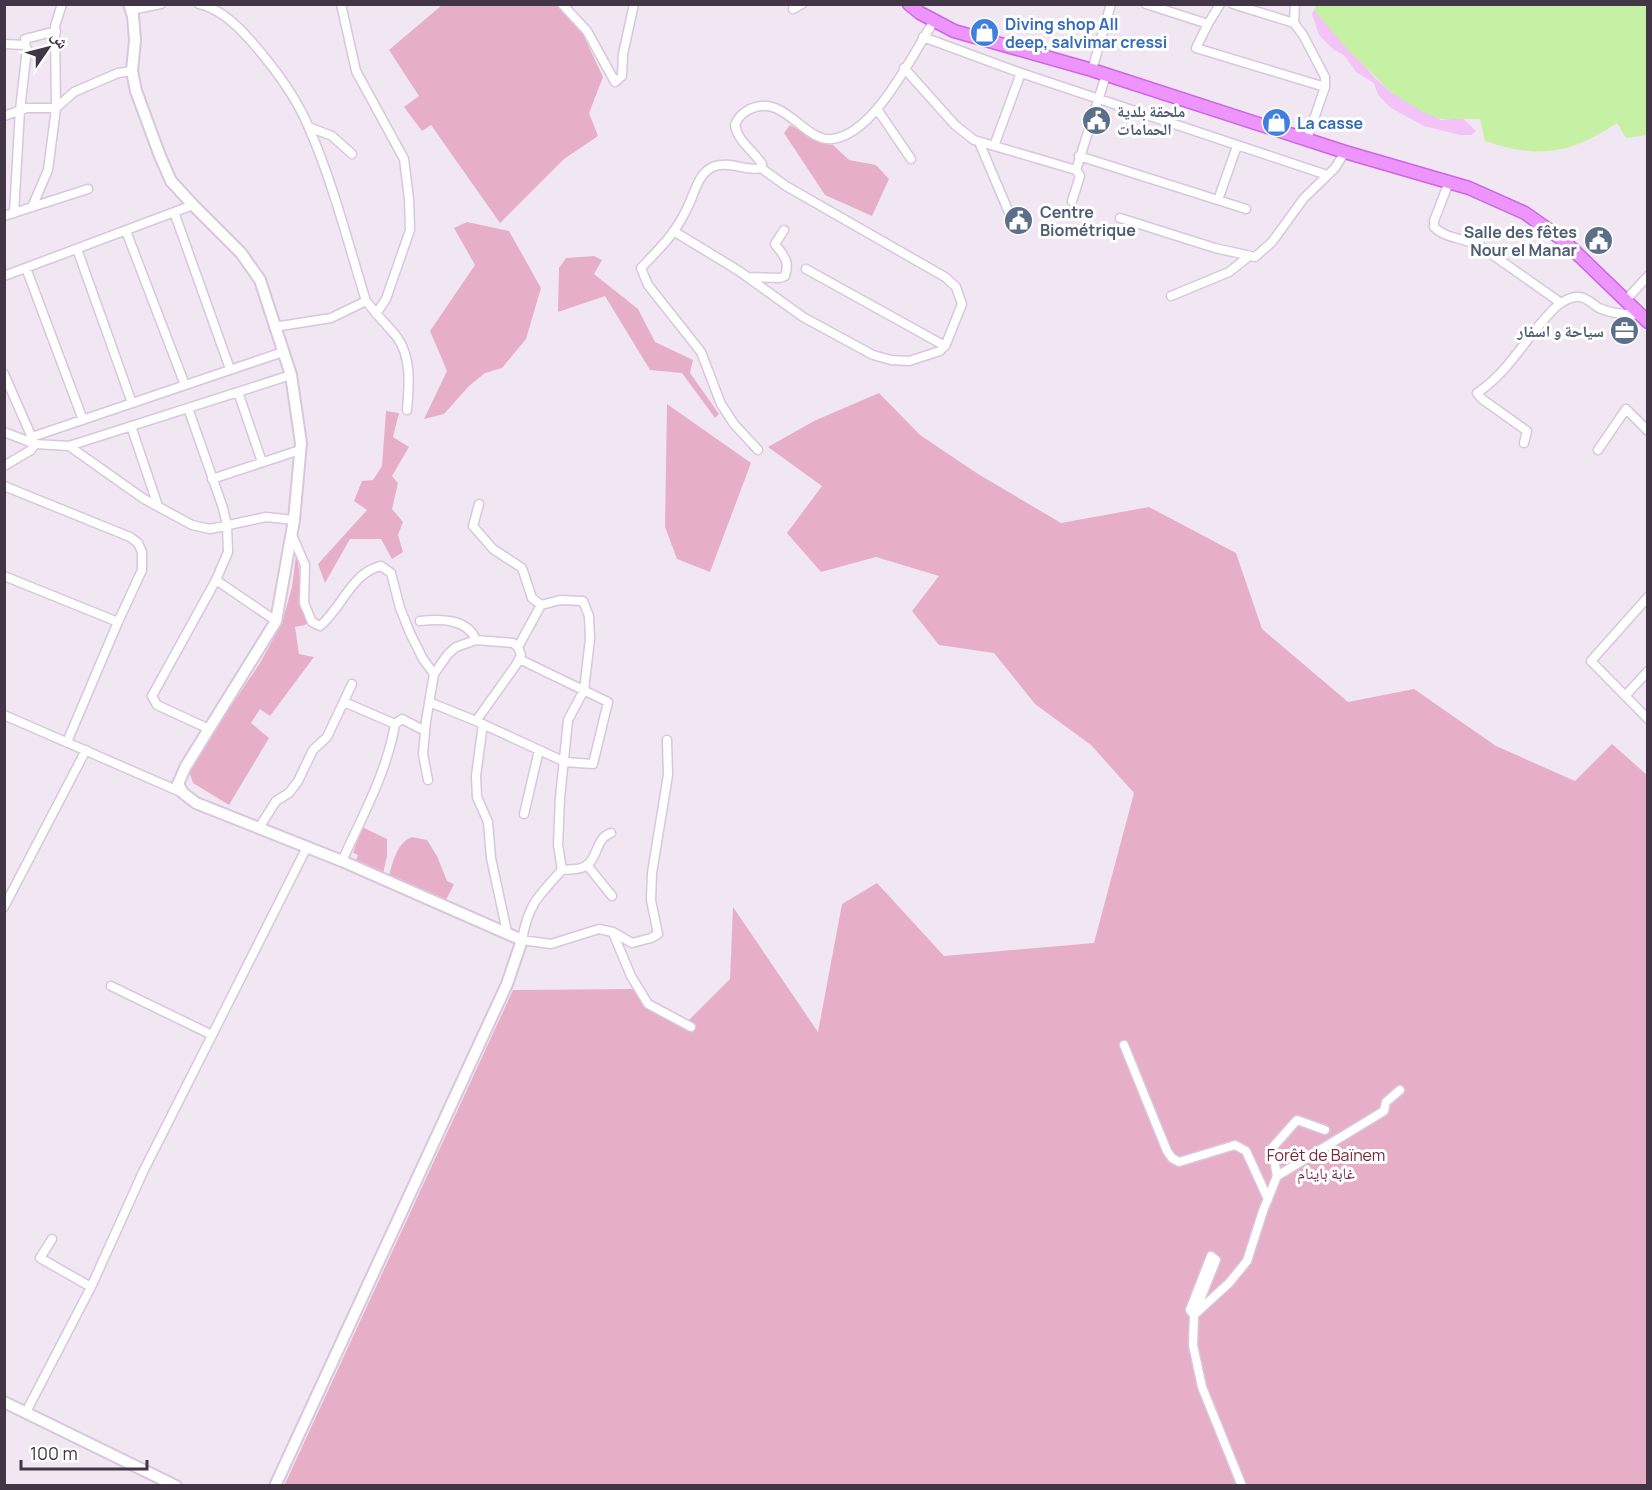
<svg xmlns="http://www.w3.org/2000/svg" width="1652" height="1490" viewBox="0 0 1652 1490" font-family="Manrope,'Noto Naskh Arabic',sans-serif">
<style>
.green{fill:#e7afc7}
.sand{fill:#f3c2f7}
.water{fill:#c6f0a3}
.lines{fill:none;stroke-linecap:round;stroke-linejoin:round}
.minor-casing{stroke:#d8c6dd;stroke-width:11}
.tertiary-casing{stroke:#d8c6dd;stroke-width:14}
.primary-casing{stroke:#ce65e3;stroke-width:15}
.minor{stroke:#fff;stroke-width:8}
.tertiary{stroke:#fff;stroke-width:10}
.primary{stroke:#ed95fd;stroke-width:12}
.labels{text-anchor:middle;stroke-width:6;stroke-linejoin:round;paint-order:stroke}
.shop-label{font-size:16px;font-weight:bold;fill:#366cbe;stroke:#fff;text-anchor:start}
.service-label{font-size:16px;font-weight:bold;fill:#4e5e75;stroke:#fff;text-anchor:start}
.park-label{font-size:16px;fill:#77293c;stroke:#fff}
</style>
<rect width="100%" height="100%" fill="#f1e7f3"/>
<path class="green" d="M442 5H556L582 32 603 77 589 113 598 136 564 159 500 223 431 125 422 131 404 107 419 96 389 50Z
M790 125 820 143 833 145 849 160 876 165 889 179 872 216 825 195 784 133Z
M467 222 509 231 541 288 526 339 502 368 485 373 469 386 444 414 424 419 447 371 430 331 475 265 454 228Z
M594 256 602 260 594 274 638 309 655 342 693 360 690 373 719 414 715 418 682 373 650 370 605 296 558 312 559 268 566 258Z
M879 393 920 435 978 474 1061 523 1149 507 1236 553 1262 629 1348 702 1414 689 1496 746 1575 781 1612 744 1647 775V1485L284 1486 513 990 632 989 689 1020 730 979 733 907 818 1032 842 904 877 883 944 956 1094 943 1134 793 1091 745 1035 704 994 653 939 645 912 611 939 576 876 557 821 572 787 533 822 486 768 447 814 421Z
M667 404 751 463 710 572 677 559 665 527Z
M386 411 399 413 393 437 409 447 392 476 398 483 392 509 403 522 398 535 403 552 392 559 381 539H350L325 583 318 564 367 510 354 501 362 481 373 480 382 466Z
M296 555C303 574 297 609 308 622L305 625 295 627 299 654 314 657 270 716 260 709 251 723 269 738 229 805 193 783 190 774 192 764 260 663 282 623 292 587Z
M362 827 387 839V856L383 874 355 862 358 855 353 853Z
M412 837 427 840 437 856 447 881 454 884 446 900 389 876C393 861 397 843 412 837Z"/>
<path class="sand" d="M1314 10 1375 78 1392 93 1441 120 1463 118 1476 131 1471 135H1460L1424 126 1391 108 1378 95 1374 83 1356 72 1345 56 1333 49 1319 35 1312 14Z"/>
<path class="water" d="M1317 4 1647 5V135L1626 138 1617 123C1571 154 1537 159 1485 141L1480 119H1440L1423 112 1392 93 1346 48 1314 10Z"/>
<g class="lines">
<defs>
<path id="minor" d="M199 4C219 8 238 26 251 41 273 66 296 96 309 128 333 183 348 243 366 301L331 318 274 327
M341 4 356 71 404 159 409 199 410 230 386 299 376 314
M562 4 587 31 615 82 622 76 623 54 634 4
M1146 4 1208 24
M1220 4 1208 24 1196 48 1325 87
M1233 4 1294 23 1303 35 1325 77V87L1307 139
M793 9 802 4
M131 10 161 4
M1294 23 1295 4
M923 37 1021 73 1327 175
M4 44 25 45 27 49 20 110 14 213
M25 45V39L56 31
M904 68 955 125 974 140 1076 170 1106 75
M1092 70 1111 4
M877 109 911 159
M4 116 27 108H56L74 92 118 73 132 71
M309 127 332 136 352 154
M979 142 1016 229
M994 146 1021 73
M1079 156 1246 209
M1449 182 1434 221V227C1446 239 1465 238 1480 246L1561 303
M1218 200 1237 146
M1072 201 1080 176 1076 170
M32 207 48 170 56 108 55 26 62 4
M174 212 230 369
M4 216 88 189
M1120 218 1215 248 1255 257 1272 242 1304 198 1335 168 1345 152
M126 231 185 385
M675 232 739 271 803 317 873 355 891 360 909 361 940 351 946 344 962 304 956 287 945 277 786 186 761 168
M77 249 132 403
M26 268 83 420
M806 269 945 346
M4 276 193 205
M748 277 780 278 785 276C790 261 784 256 775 244L784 230
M1171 296 1229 272 1248 257
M366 301C376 314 387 325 397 337 412 358 409 386 407 410
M1625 301 1648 276
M4 374 33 440
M238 392 262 462
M188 408 223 508 227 526 228 552 216 580 152 696 157 705 209 729
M131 426 158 506
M4 432 35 444 69 446 291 375
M32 437 283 352
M1524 443 1527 431 1482 399 1477 393C1511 371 1529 331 1558 305 1563 301 1573 296 1579 297 1587 297 1593 305 1599 308 1612 314 1626 314 1640 315
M69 446 144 499 192 525 210 529 266 517 294 520
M758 450 734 424 721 404 701 352 648 285 641 268C663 245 677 232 690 202 696 188 700 171 715 166 731 161 747 172 761 168L762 164C753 150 738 142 735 125 738 117 742 113 750 109 785 93 803 142 832 139 875 134 912 55 934 21
M1598 450 1626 409 1648 431
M4 466 31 450 35 444
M212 479 300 450
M4 486 130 537 138 543 142 552V570L118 622 67 742
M479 504 473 526 493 549 522 568 532 598 541 605 518 647
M292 535 305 565 304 603 312 622 320 626C342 608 352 572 381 566L391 573 400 608 410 633 423 659 434 674
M4 576 118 622
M216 580 276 621
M1648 597 1591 661 1648 719
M541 605 560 600 583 601 589 616 590 639 584 690 568 720 560 798 558 845 562 870C538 896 528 905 522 940L551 944 599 929 613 932 632 943 651 938 658 934 651 900 652 873 668 775 667 740
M420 621C440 619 467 618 476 640
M1625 696 1648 671
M344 702 395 724 402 719 425 731
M429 702 476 721 565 762 593 764 608 702 519 659
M4 715 183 793
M483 724 476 776 477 797 488 822 491 858 507 932
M428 780 423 754 426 721 434 674 448 654 456 647 476 640 513 643 518 647 521 655 516 665 476 721
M524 814 539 750
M259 828 276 801 289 793 298 781 313 750 327 737 352 684
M342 861C362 817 387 772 395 724
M587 865 612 896
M562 870C568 869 575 870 581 868 599 863 594 838 611 833
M4 907 86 750
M613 933 631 976 648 1004 691 1027
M111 986 212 1035
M1124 1045 1167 1151 1172 1158 1179 1162 1235 1145 1246 1151 1268 1199
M1277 1176 1272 1148 1297 1120 1325 1130
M1211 1256 1216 1260 1194 1315 1190 1310Z
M91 1287 143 1172 307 847
M26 1412 91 1287 40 1258 52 1239
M1242 1486 1202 1387 1193 1345 1194 1315 1229 1283 1247 1261 1263 1211 1277 1176 1384 1111 1386 1102 1400 1090"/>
<path id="tertiary" d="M129 4 133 16 135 40 132 71 136 91 160 156 171 181 193 205 241 253 260 280 291 375 301 443 294 520 276 621 186 766 178 784 183 793 196 803 342 861 522 940 507 984 275 1486
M4 1402 176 1486"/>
<path id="primary" d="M909 4 920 13 954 31 1092 70 1345 152 1469 188 1525 213 1563 240 1648 322"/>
</defs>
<use href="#minor" class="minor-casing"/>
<use href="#tertiary" class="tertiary-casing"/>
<use href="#primary" class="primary-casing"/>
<use href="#minor" class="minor"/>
<use href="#tertiary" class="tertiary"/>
<use href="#primary" class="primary"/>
</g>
<defs>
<symbol id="shop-disc" viewBox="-11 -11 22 22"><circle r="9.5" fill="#3f7fe0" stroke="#fff"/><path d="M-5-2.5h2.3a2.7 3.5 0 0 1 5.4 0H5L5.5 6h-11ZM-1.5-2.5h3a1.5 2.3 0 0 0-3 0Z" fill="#fff"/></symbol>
<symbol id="civic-disc" viewBox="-11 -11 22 22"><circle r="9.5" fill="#5c6f8a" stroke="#fff"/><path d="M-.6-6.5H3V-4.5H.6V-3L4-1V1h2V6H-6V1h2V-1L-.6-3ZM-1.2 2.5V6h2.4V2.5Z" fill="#fff"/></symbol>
<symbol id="office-disc" viewBox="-11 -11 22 22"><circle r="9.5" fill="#5c6f8a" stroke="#fff"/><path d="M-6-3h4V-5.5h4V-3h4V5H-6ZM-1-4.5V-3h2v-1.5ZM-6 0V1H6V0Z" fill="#fff"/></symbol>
</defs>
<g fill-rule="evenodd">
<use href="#shop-disc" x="968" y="16" width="33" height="33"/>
<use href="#civic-disc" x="1080" y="104" width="33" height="33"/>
<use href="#shop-disc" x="1260" y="106" width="33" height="33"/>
<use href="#civic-disc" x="1002" y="204" width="33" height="33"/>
<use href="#civic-disc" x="1582" y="224" width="33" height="33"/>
<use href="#office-disc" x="1608" y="314" width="33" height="33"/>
</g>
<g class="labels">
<g class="shop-label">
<text x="1005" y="30">Diving shop All<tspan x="1005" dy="18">deep, salvimar cressi</tspan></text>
<text x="1297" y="129">La casse</text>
</g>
<g class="service-label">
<text x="1117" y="117">ملحقة بلدية<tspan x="1117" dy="18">الحمامات</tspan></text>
<text x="1040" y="218">Centre<tspan x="1040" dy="18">Biométrique</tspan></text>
<text x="1577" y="238" text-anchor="end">Salle des fêtes<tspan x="1577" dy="18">Nour el Manar</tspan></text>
<text x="1604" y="337" text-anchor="end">سياحة و اسفار</text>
</g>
<g class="park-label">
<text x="1326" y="1161">Forêt de Baïnem<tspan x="1326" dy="18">غابة باينام</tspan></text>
</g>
</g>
<rect width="1652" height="1490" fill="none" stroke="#423646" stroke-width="12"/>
<g transform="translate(48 48) rotate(55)" stroke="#ffffff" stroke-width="4.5" paint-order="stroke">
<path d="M0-4.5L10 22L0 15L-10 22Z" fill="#423646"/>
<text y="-9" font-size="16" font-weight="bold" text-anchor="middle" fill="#423646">ش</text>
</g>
<path d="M21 1460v9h126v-9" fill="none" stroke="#423646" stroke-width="3"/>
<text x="30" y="1460" font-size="18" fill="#423646" stroke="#ffffff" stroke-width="4.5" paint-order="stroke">100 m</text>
</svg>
